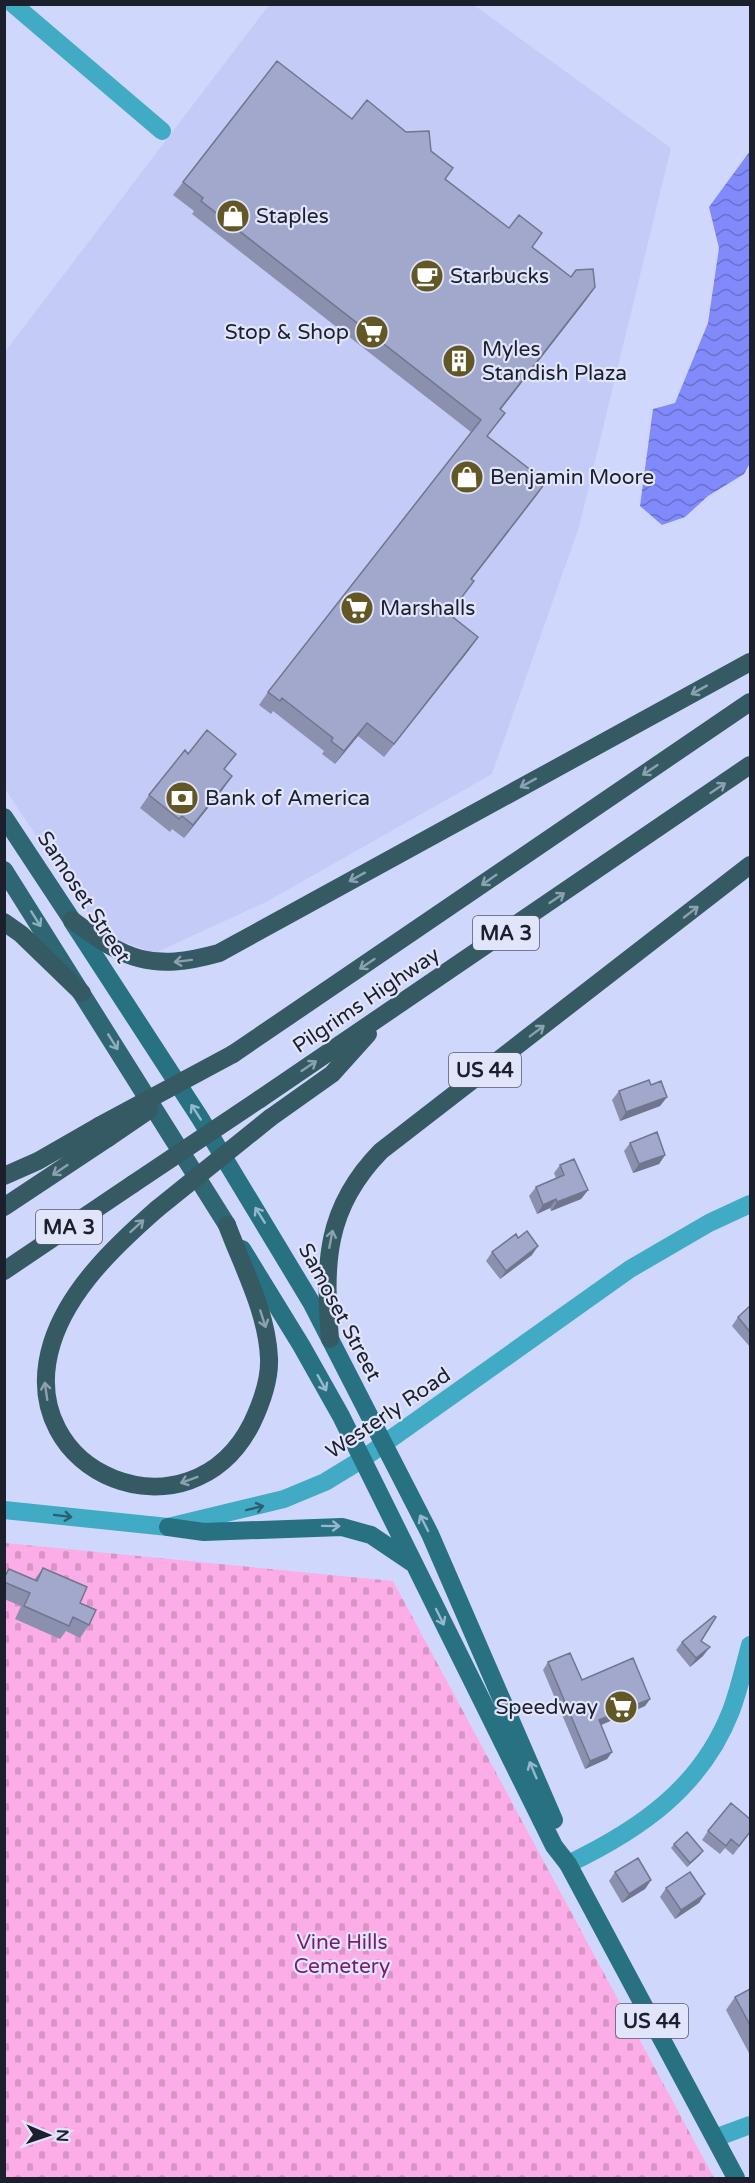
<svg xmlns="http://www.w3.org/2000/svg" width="755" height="2183" viewBox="0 0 755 2183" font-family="'Varela Round',sans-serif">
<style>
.built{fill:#c5cbf7}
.cemetery{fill:url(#cemetery-stones)}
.water{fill:url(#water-waves)}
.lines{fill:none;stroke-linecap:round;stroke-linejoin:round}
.minor{stroke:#41aac4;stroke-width:18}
.tertiary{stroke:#41aac4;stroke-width:18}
.primary{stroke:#277183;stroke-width:18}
.trunk{stroke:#2e6674;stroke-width:18}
.motorway{stroke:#355a64;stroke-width:18}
.motorway-bridge{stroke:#355a64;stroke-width:18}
.wall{fill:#8b90af}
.shaded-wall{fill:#71768f}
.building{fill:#a2a8cc;stroke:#71768f;stroke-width:1.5}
.oneway{stroke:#8ba0b0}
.oneway2{stroke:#90acbf}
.oneway3{stroke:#97b7cc}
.oneway4{stroke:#2d5e70}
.labels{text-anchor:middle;stroke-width:4.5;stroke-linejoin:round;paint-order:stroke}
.shield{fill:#e1e5fc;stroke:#575a6a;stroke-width:1.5}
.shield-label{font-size:20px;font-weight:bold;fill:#1c1f2c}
.poi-label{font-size:21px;fill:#1c1f2c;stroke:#e1e5fc;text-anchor:start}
.street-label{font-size:21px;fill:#1c1f2c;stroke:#e1e5fc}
.park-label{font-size:21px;fill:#7c1b6a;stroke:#e1e5fc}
</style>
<defs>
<pattern id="cemetery-stones" width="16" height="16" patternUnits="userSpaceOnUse" patternTransform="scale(1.5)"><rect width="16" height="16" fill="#fcace6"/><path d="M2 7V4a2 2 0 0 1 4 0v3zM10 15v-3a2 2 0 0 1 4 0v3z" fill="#d794c5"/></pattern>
<pattern id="water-waves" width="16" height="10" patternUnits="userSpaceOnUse" patternTransform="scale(1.5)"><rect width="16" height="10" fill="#808afb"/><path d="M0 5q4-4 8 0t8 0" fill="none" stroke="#6870cb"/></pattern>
</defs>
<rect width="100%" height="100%" fill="#d0d7fc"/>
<path class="built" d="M269 5H474L671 148 579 527 492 774 266 902 155 953 120 941 89 915 5 789 4 353Z"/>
<path class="cemetery" d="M5 1543 393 1581 714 2178H5Z"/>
<path class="water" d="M750 151V463L744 474 708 496 685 517 662 525 640 506 653 409 675 403 708 323 719 248 709 207Z"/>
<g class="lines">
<path class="minor" d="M13 4 162 131
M4 1510 168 1527 284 1499 325 1482 361 1460
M568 1864C639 1830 701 1788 731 1711 739 1690 744 1667 750 1645
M715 2138 750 2125"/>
<path class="tertiary" d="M361 1460 630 1269 709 1223 750 1204"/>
<path class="primary" d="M72 921 200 1118 311 1302 430 1534 554 1820
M242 1249 301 1345 341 1416 554 1846 568 1864 736 2178
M168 1527 204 1532 342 1527 371 1535 411 1562"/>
<path class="trunk" d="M4 817 72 920
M4 870 227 1225"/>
<path class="motorway" d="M72 920C126 960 151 972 219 953L750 662
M4 922 21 934 82 993
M233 1054 750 702
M260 1099 750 765
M270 1118 332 1074 368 1034
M4 1176 38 1161 99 1126
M4 1207 108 1138
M157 1209C116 1245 69 1289 52 1343 11 1476 191 1545 252 1423 261 1404 270 1379 269 1358 267 1312 243 1268 227 1225
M4 1271 133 1184
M330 1339C324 1263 325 1208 381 1151L750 865"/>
<path class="motorway-bridge" d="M99 1126 233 1054
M108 1138 149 1110
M133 1184 260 1099
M157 1209 270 1118"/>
</g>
<path class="wall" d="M352 119 406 132 431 151 445 179 571 277 595 287 586 300 501 409 505 413 487 436 546 482 471 579 474 581 449 614 469 650 384 757 358 736 335 764 322 754 324 751 273 711 271 714 259 705 268 692 471 432 192 214 194 211 173 195 183 182Z
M188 754 225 770 232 776 223 789 184 838 172 829 170 832 140 808 149 795Z
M651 1085 667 1097 660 1106 620 1121 612 1100 619 1091Z
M630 1143 665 1155 659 1164 633 1173 624 1151Z
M560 1165 588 1190 581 1199 551 1211 550 1208 537 1214 529 1196 536 1187 556 1178 554 1173Z
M518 1238 532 1255 500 1279 486 1261 492 1252Z
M750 1306V1347L732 1326 738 1317Z
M43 1568 80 1603 89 1625 80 1638 66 1631 60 1639 15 1619 21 1606 4 1599V1575L9 1569 34 1580Z
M701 1641 703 1656 690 1667 676 1650 682 1642Z
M548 1662 582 1680 650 1699 645 1706 601 1725 612 1752 607 1759 585 1769 543 1670Z
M708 1831 750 1833 733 1855 725 1848 720 1854 702 1840Z
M674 1844 700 1855 687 1867 671 1848Z
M615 1872 651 1880 645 1889 622 1903 609 1881Z
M666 1888 705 1894 699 1903 675 1919 660 1897Z
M750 1989V2055L726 2010 735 1997Z"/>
<path class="shaded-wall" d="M595 287 586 300 491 422 500 409Z
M546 482 537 495 462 592 471 579Z
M478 637 469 650 384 757 394 744Z
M367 723 358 736 335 764 344 751Z
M232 776 223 789 184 838 193 825Z
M667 1097 660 1106 620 1121 626 1112Z
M665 1155 659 1164 633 1173 639 1164Z
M588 1190 581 1199 551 1211 557 1202Z
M556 1199 550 1208 537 1214 543 1205Z
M538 1246 532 1255 500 1279 506 1271Z
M710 1647 703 1656 690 1667 696 1658Z
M650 1699 645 1706 594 1728 599 1720Z
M612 1752 607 1759 585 1769 590 1761Z
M703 1851 700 1855 687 1867 690 1863Z
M651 1880 645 1889 622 1903 629 1894Z
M705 1894 699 1903 675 1919 681 1910Z"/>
<path class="building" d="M277 61 352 119 367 100 406 132 429 131 431 151 453 168 445 179 509 228 519 215 542 233 532 247 571 277 576 270 593 269 595 287 500 409 505 413 487 436 546 482 471 579 474 581 449 614 478 637 394 744 367 723 344 751 331 741 333 738 282 698 280 701 268 692 481 420 201 201 203 198 183 182Z
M207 730 236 754 224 769 232 776 193 825 182 816 179 819 149 795 185 750 188 754Z
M649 1080 651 1085 661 1081 667 1097 626 1112 619 1091Z
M657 1132 665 1155 639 1164 630 1143Z
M574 1159 588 1190 557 1202 556 1199 543 1205 536 1187 564 1175 560 1165Z
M527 1231 538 1246 506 1271 492 1252 516 1234 518 1238Z
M750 1306V1332L738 1317Z
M43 1568 87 1587 80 1603 96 1610 89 1625 73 1617 69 1626 24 1606 30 1593 4 1582V1578L9 1569 37 1581Z
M714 1616 716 1617 701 1641 710 1647 696 1658 682 1642Z
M570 1653 582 1680 633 1658 650 1699 599 1720 612 1752 590 1761 548 1662Z
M731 1803 750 1819V1832L739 1846 731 1839 726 1846 708 1831Z
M687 1832 703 1851 690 1863 674 1844Z
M638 1858 651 1880 629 1894 615 1872Z
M690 1872 705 1894 681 1910 666 1888Z
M750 1989V2025L735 1997Z"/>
<defs><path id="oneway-shaft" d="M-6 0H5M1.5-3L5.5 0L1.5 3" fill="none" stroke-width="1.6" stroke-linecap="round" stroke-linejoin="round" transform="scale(1.5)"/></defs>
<g class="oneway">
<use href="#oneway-shaft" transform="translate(699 690) rotate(151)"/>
<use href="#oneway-shaft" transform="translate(650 770) rotate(146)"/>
<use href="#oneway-shaft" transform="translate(528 783) rotate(151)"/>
<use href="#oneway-shaft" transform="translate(718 788) rotate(-34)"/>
<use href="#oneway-shaft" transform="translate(357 877) rotate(151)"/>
<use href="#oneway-shaft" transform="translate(489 880) rotate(145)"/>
<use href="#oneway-shaft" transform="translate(557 898) rotate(-34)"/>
<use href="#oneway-shaft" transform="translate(691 912) rotate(-38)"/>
<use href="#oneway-shaft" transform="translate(183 961) rotate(173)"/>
<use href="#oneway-shaft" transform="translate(367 964) rotate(146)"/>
<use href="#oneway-shaft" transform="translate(537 1031) rotate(-37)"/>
<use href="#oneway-shaft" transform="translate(309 1066) rotate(-34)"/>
<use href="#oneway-shaft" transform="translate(60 1170) rotate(146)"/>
<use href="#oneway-shaft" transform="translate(137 1226) rotate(-42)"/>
<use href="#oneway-shaft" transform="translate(331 1239) rotate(-79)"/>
<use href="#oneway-shaft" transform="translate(263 1319) rotate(72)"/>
<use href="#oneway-shaft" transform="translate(46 1391) rotate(-98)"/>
<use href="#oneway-shaft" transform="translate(189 1480) rotate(160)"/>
</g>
<g class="oneway2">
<use href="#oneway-shaft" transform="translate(36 919) rotate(58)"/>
<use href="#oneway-shaft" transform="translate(113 1042) rotate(58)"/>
</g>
<g class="oneway3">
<use href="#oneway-shaft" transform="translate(196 1112) rotate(-123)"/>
<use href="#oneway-shaft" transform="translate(260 1215) rotate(-122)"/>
<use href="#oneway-shaft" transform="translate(322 1383) rotate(61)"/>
<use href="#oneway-shaft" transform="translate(424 1523) rotate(-117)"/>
<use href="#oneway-shaft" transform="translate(331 1526) rotate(1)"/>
<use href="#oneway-shaft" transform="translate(440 1617) rotate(64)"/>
<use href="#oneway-shaft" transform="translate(533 1770) rotate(-113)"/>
</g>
<g class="oneway4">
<use href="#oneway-shaft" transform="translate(255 1508) rotate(-14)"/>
<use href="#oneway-shaft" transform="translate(63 1516) rotate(7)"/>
</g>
<defs>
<symbol id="shop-disc" viewBox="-11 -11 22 22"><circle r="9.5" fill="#635825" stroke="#e1e5fc"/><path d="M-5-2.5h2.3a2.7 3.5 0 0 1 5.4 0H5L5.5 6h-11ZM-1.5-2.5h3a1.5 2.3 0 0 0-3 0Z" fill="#fff"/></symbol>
<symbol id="cafe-disc" viewBox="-11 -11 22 22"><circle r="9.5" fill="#635825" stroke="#e1e5fc"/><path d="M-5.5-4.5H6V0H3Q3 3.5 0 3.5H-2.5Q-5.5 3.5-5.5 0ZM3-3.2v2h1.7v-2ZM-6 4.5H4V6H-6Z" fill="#fff"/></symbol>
<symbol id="supermarket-disc" viewBox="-11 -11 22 22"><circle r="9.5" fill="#635825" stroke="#e1e5fc"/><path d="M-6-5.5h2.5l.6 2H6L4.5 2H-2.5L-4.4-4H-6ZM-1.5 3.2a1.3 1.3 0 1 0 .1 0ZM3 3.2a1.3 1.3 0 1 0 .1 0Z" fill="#fff"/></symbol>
<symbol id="building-disc" viewBox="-11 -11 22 22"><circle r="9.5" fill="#635825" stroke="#e1e5fc"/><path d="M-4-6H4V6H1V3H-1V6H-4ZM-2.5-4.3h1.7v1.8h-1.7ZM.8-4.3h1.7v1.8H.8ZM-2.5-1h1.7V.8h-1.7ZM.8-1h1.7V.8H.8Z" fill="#fff"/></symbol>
<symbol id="bank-disc" viewBox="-11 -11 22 22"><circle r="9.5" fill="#635825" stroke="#e1e5fc"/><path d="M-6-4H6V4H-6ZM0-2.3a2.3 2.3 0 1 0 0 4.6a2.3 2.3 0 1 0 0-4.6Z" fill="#fff"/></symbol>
</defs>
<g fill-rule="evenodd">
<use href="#shop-disc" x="214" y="197" width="38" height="38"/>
<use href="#cafe-disc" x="408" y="257" width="38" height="38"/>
<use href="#supermarket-disc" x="353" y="313" width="38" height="38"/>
<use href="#building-disc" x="440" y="342" width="38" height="38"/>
<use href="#shop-disc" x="448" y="458" width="38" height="38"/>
<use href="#supermarket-disc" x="338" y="589" width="38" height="38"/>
<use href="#bank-disc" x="163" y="779" width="38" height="38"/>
<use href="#supermarket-disc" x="602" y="1688" width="38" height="38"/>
</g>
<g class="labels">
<g class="shield">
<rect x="473" y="916" width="66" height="34" rx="4.5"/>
<rect x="449" y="1053" width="72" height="34" rx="4.5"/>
<rect x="36" y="1210" width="66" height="34" rx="4.5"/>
<rect x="616" y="2004" width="72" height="34" rx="4.5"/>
</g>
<g class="shield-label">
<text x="506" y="940">MA 3</text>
<text x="485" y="1077">US 44</text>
<text x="69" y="1234">MA 3</text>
<text x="652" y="2028">US 44</text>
</g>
<g class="poi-label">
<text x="256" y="223">Staples</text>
<text x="450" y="283">Starbucks</text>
<text x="349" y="339" text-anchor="end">Stop &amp; Shop</text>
<text x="482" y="356">Myles<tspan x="482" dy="24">Standish Plaza</tspan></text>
<text x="490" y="484">Benjamin Moore</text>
<text x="380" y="615">Marshalls</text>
<text x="205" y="805">Bank of America</text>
<text x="598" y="1714" text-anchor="end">Speedway</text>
</g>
<g class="street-label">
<text transform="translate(84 897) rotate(57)" y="7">Samoset Street</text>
<text transform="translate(366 1000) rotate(-34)" y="7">Pilgrims Highway</text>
<text transform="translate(340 1312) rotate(62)" y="7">Samoset Street</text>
<text transform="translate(388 1413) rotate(-34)" y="7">Westerly Road</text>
</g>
<g class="park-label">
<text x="342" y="1949">Vine Hills<tspan x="342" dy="24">Cemetery</tspan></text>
</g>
</g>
<rect width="755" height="2183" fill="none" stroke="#1c1f2c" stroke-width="12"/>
<g transform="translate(48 2135) rotate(92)" stroke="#e1e5fc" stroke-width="4.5" paint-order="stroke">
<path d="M0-4.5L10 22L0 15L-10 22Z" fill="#1c1f2c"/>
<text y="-9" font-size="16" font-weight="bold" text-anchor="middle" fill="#1c1f2c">N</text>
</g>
</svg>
